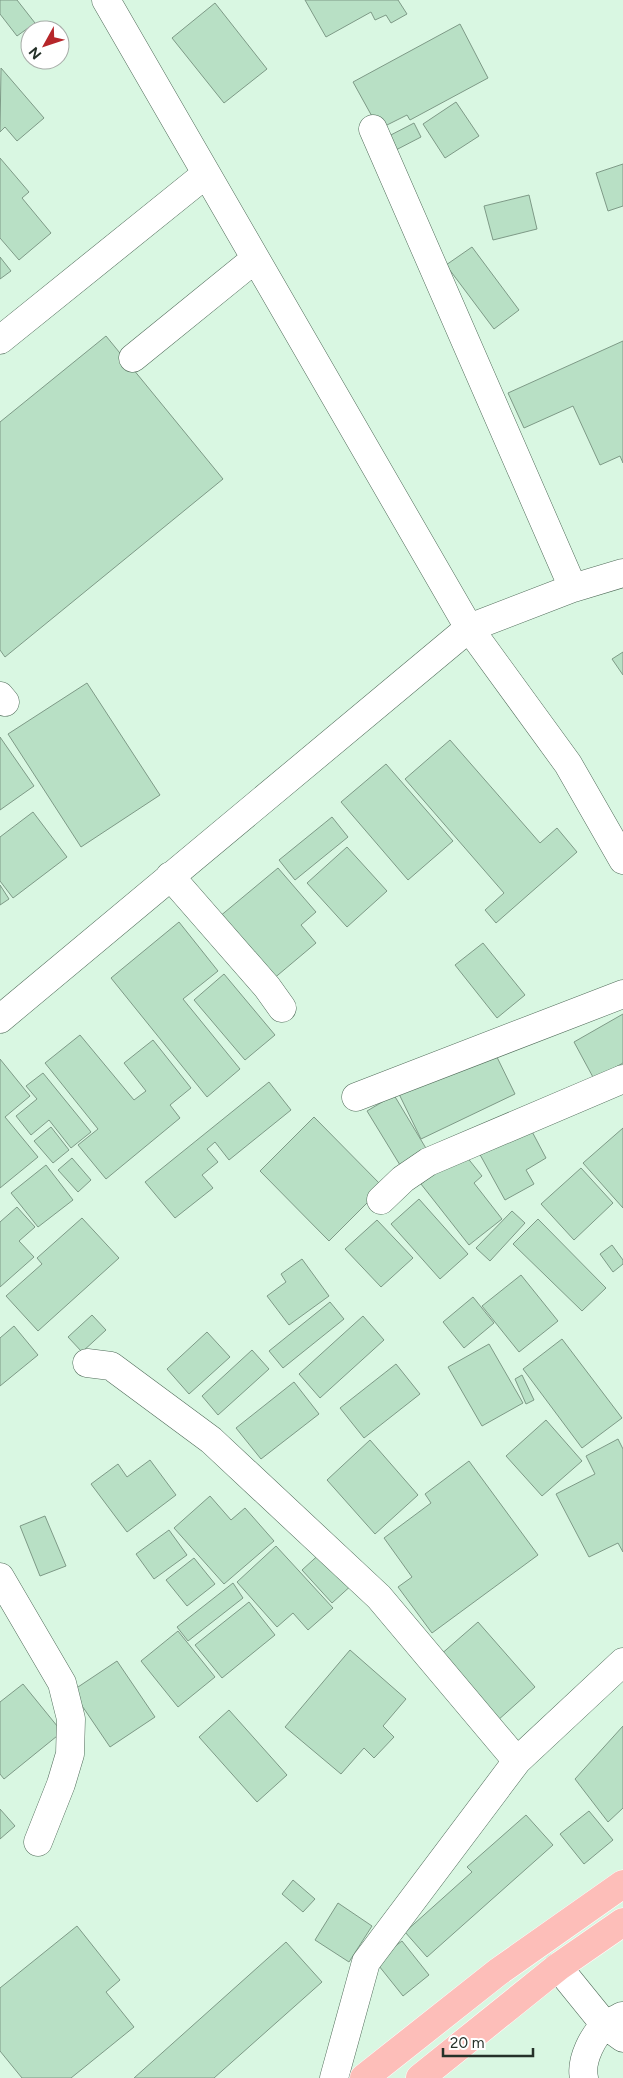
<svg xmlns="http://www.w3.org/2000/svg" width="623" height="2078" viewBox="0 0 623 2078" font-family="Figtree,sans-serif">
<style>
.building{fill:#b8e0c5;stroke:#7e9a87}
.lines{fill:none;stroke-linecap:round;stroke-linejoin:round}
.minor-casing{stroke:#516c5a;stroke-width:29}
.major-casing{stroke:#fff;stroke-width:29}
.minor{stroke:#fff;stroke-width:28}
.major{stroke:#fdbeb9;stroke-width:28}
</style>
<rect width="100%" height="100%" fill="#d9f7e2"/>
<path class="building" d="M0 0H17L35 23 17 36 0 14Z
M305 0H398L407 14 391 23 386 15 375 20 371 12 326 37Z
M215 3 267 69 224 103 172 38Z
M460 24 488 78 410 120 407 115 379 129 353 82Z
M1 68 44 118 17 141 5 127 0 132Z
M456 102 479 136 445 158 423 124Z
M414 123 421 137 392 152 385 138Z
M0 158 29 192 22 198 51 233 19 260 0 238Z
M623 164V206L608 211 596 173Z
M529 195 537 229 493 240 484 206Z
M472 247 519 310 494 329 446 265Z
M0 257 11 271 0 279Z
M106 336 223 479 5 657 0 650V422Z
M623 341V463L620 456 600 465 573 406 524 428 508 393Z
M623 652V675L612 659Z
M87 683 160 795 81 847 8 734Z
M0 737 34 786 0 810Z
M450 740 540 843 557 828 577 852 496 923 485 910 504 893 405 779Z
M386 764 453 841 408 880 341 802Z
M33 812 67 857 13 898 0 881V837Z
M332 817 348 837 295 880 279 860Z
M347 847 387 891 347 927 307 883Z
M278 868 316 912 301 925 316 943 272 980 219 917Z
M0 885 9 899 0 905Z
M179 922 218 971 183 999 240 1069 207 1097 111 978Z
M483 943 525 995 497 1018 455 965Z
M224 974 275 1035 245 1060 194 1000Z
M623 1014V1063L594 1079 574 1042Z
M80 1035 134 1100 146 1091 124 1063 153 1040 191 1088 170 1105 180 1118 106 1179 78 1145 98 1129 45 1063Z
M493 1049 515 1094 421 1139 399 1094Z
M0 1059 30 1096 5 1117 38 1157 0 1188Z
M43 1073 91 1132 71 1148 49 1120 31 1135 16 1116 37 1099 26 1086Z
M269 1082 291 1110 229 1160 215 1142 207 1149 218 1162 202 1175 213 1188 175 1218 145 1182Z
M394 1095 427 1150 400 1165 367 1111Z
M314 1117 383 1187 329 1241 260 1171Z
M528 1124 546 1158 526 1170 534 1184 505 1200 478 1151Z
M51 1127 69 1150 53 1163 34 1141Z
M623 1128V1208L583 1163Z
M462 1151 482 1176 474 1183 502 1219 469 1245 421 1184Z
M72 1158 91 1180 78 1192 58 1170Z
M46 1165 73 1200 38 1227 11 1193Z
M581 1168 613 1203 574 1240 541 1204Z
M419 1199 468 1254 440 1279 391 1224Z
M17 1207 35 1227 19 1241 34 1257 0 1287V1222Z
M512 1211 525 1223 490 1261 476 1248Z
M82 1218 119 1258 38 1331 6 1296 42 1264 37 1258Z
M538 1219 606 1288 582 1311 513 1244Z
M377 1220 413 1258 381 1287 345 1249Z
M612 1245 623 1260V1264L613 1272 600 1254Z
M302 1259 329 1296 289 1325 267 1296 286 1282 281 1274Z
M521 1275 558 1321 519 1352 482 1306Z
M473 1297 494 1323 464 1348 443 1322Z
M330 1302 344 1319 283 1368 269 1351Z
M92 1315 106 1330 82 1352 68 1337Z
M363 1316 384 1340 320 1398 299 1374Z
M14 1326 38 1355 0 1386V1338Z
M207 1332 230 1357 189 1394 167 1369Z
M562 1339 622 1418 582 1448 523 1369Z
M489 1344 523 1403 482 1426 448 1367Z
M252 1350 269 1369 218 1415 202 1396Z
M396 1364 420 1394 364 1438 340 1408Z
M522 1375 534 1400 526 1404 515 1379Z
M294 1382 319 1414 261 1459 236 1428Z
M546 1420 582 1461 542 1496 506 1456Z
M618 1439 623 1449V1552L618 1543 589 1557 556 1494 595 1474 586 1456Z
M370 1440 418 1495 375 1534 327 1480Z
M150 1460 176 1495 127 1532 91 1484 118 1464 127 1477Z
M469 1461 538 1555 432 1633 398 1587 412 1577 384 1538 431 1503 425 1494Z
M210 1496 231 1520 245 1508 274 1541 224 1584 174 1528Z
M45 1516 66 1566 40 1576 20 1526Z
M169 1530 187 1555 154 1579 136 1554Z
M276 1546 333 1608 308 1630 293 1613 277 1627 237 1582Z
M324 1550 354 1583 332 1603 302 1570Z
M194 1558 215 1584 187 1606 166 1580Z
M233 1583 243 1598 188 1641 177 1627Z
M249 1602 275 1635 222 1678 195 1645Z
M478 1622 535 1687 497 1721 439 1656Z
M178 1631 215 1677 178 1707 141 1661Z
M350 1650 406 1699 383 1726 394 1737 374 1758 364 1748 341 1774 285 1727Z
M117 1661 155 1717 110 1747 72 1691Z
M23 1684 62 1732 4 1779 0 1774V1702Z
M229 1710 287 1775 257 1802 199 1737Z
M623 1726V1808L608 1822 575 1779Z
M0 1809 15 1826 0 1839Z
M589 1811 613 1840 584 1864 560 1834Z
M526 1815 553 1845 427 1957 405 1932 472 1872 467 1867Z
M293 1880 315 1899 303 1912 282 1894Z
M338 1903 372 1926 349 1962 315 1940Z
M77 1926 120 1980 106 1992 134 2027 71 2078H22L0 2051V1988Z
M402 1941 429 1975 403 1996 375 1961Z
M286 1942 322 1982 214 2078H134Z"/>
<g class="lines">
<defs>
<path id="minor" d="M106 0 469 628 568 764 623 860
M373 129 573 588
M0 340 206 174
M133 358 255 259
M0 696 5 702
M170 876 267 987 282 1008
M0 1019 469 628 573 588 623 573
M356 1097 623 994
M381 1200 403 1179 428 1162 623 1079
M87 1363 111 1366 211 1440 379 1597 517 1761
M0 1577 62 1683 71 1719 70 1754 61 1784 38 1842
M558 1967 605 2025 623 2038
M334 2078 366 1962 517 1761 623 1662
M584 2078C580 2061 593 2034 607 2024 612 2021 617 2019 622 2016"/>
<path id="major" d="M364 2078 498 1972 623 1884
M420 2078 558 1967 623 1922"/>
</defs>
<use href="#minor" class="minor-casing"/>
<use href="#major" class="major-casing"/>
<use href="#minor" class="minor"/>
<use href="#major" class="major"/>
</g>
<g transform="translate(45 45) rotate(230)"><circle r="24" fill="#ffffff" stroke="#a8ada9"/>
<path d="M0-4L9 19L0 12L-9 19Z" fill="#b6262a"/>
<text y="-8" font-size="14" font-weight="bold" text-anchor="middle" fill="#253129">N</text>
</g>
<path d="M443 2048v8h90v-8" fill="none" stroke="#253129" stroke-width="2.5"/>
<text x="450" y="2048" font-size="15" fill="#253129" stroke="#ffffff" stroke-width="4" paint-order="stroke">20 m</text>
</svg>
